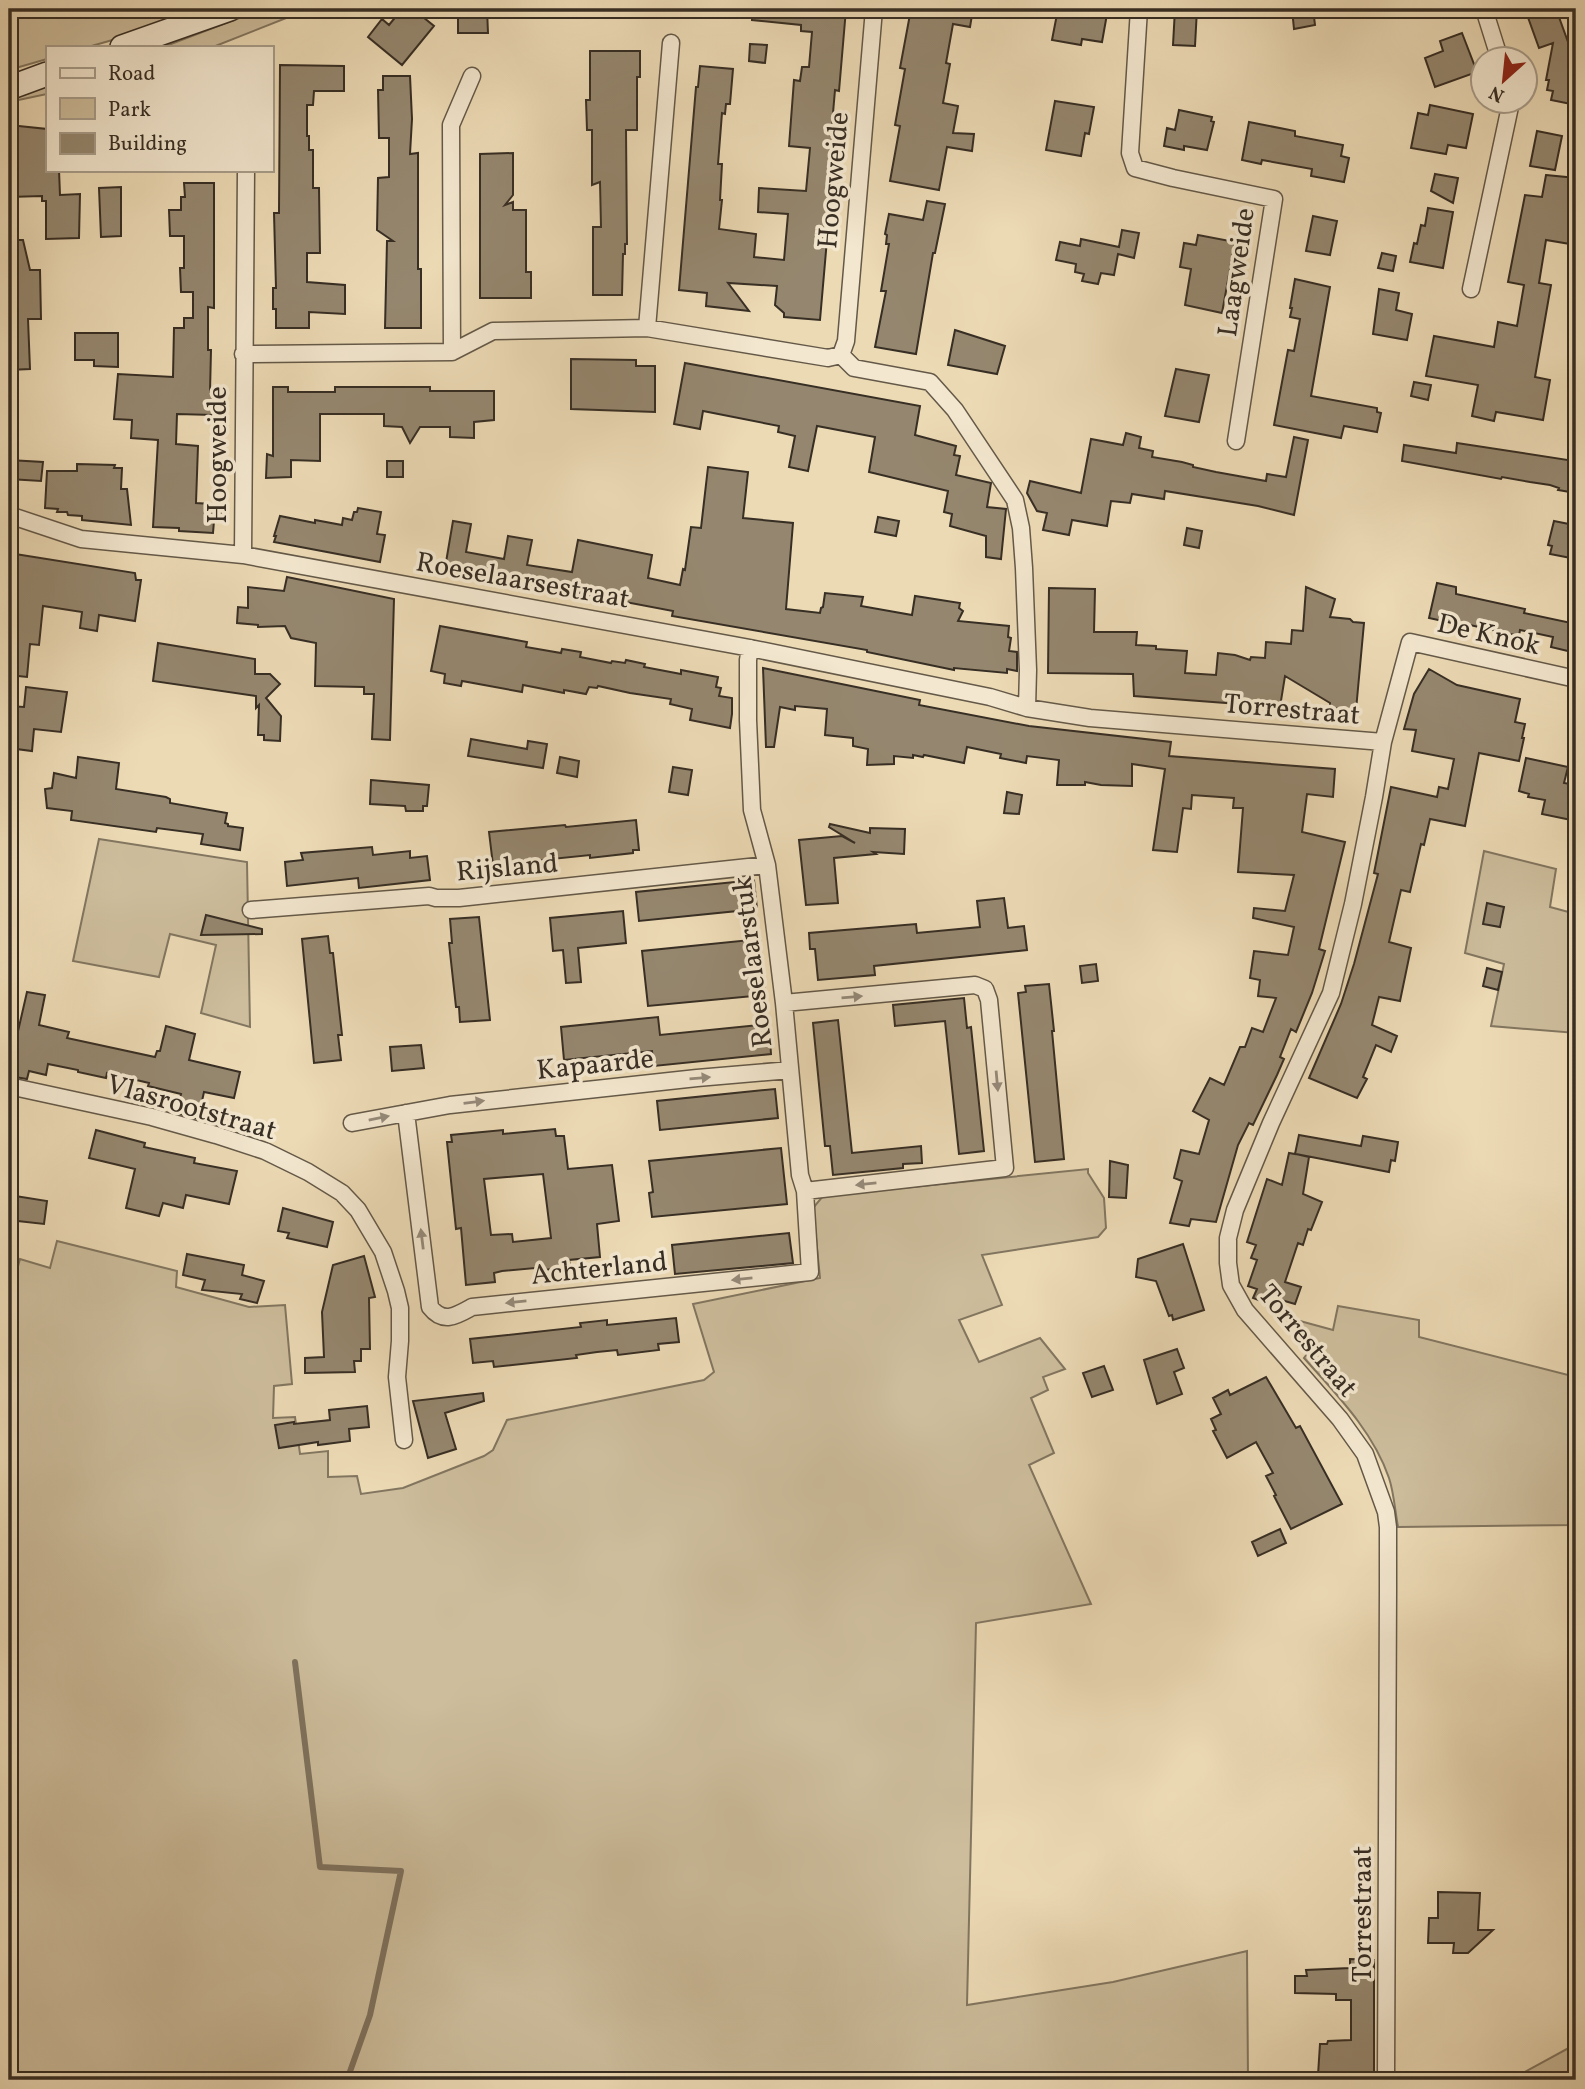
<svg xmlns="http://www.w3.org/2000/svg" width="1585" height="2089" viewBox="0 0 1585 2089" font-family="Vollkorn,serif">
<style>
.green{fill:#cdbd9c;stroke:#827660;stroke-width:2}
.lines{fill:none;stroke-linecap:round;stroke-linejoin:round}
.stream{stroke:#7e725e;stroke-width:6}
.building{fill:#95876f;stroke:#372e24;stroke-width:2;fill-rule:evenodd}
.street-casing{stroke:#645948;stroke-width:19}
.secondary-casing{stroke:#372e24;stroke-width:26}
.street{stroke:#f3e7cf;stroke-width:16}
.secondary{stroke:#f3e7cf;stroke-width:23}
.oneway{fill:#958a7a}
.labels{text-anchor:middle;stroke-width:7;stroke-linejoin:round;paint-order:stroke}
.street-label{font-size:28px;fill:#372e24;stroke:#f3e7cf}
</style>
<rect width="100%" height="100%" fill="#ecdab5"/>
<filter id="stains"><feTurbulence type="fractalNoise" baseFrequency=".00286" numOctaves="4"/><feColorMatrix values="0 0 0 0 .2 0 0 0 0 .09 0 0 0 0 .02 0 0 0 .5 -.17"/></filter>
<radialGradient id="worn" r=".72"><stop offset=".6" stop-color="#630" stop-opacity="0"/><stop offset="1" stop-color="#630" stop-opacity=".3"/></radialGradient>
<path class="green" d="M18 9H199L123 37 88 47H47V59L9 70V12Z
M263 9H309L213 47H163Z
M47 83V94L9 102V94Z
M99 839 247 862 250 1027 201 1013 216 945 170 934 159 977 73 961Z
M1484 851 1556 869 1550 907 1576 914V1033L1491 1026 1504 964 1465 953Z
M1088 1169V1173L1104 1198 1106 1228 1098 1237 982 1255 1002 1305 959 1320 979 1362 1040 1338 1065 1369 1043 1377 1048 1390 1031 1398 1054 1453 1029 1465 1091 1604 976 1623 967 2005 1113 1982 1247 1951 1248 2080H9V1299L20 1259 50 1268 57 1241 177 1271 176 1287 249 1307 285 1305 292 1384 274 1386 273 1418 295 1417 300 1454 328 1451V1477L357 1476 361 1494 403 1488 484 1456 493 1450 507 1420 704 1380 714 1372 693 1304 820 1278 813 1208 823 1196Z
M1338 1306 1419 1320V1337L1576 1377V1525L1398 1527C1395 1511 1394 1493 1389 1478 1373 1431 1336 1394 1304 1358L1314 1345 1297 1330 1300 1321 1333 1330Z
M1576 2044V2080H1510Z"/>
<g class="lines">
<path class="stream" d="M295 1662 320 1867 401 1871 370 2015 347 2080"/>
</g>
<path class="building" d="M402 9H413L434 26 402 65 368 37 382 19 389 25Z
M458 9H487L488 33H458Z
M752 9H846L839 91 835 90 831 136H836L820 320 784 317V313L775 305 777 286 728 283 749 311 706 306 707 293 679 290 696 87H698L700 66 733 69 730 104H726L725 114 722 113 718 164H722L720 200H722L719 229 756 234 754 257 784 260 788 214 758 212 759 188 806 191 810 148 789 146 794 80 800 81 802 67H809L812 32 801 31V25L752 20Z
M911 9H973L970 27 953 24 946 63 950 64 943 103 958 106 953 133 974 134 972 151 947 147 939 190 890 181 900 126 895 125 905 69 900 68Z
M1058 9 1086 14V10L1107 14 1102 42 1082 39 1081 45 1052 40Z
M1175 9H1197L1195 46 1173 45Z
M1292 9H1313L1315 25 1294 29Z
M1525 9H1556L1576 64V105L1551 100 1553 91 1547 90 1549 80H1546L1553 43 1539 48Z
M1462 33 1477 72 1435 87 1425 58 1443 51 1440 41Z
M750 44 767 45 765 63 749 61Z
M590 51H640V77H637V130H626L627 244H625V254H623L622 295H593V227H601L600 182 592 185V130H587L586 100H590Z
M280 65 344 66V91H314L313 105H307V136H309V150H313V188H319L320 253H307V282L345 285V314L309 312V328H276V309H273V288H276L274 213H279Z
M383 76H410L412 119 410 154 418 153V269H421V328H385L387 241H393L377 230 378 178 389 177V138H379L378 90H383Z
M1055 101 1094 107 1089 134 1085 133 1081 156 1046 150Z
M1430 105 1473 114 1466 148 1448 145 1446 154 1411 148 1418 113 1428 115Z
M1179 110 1212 117 1211 121 1214 122 1207 150 1184 146V150L1164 146 1167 128 1175 130Z
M1249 122 1295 131V136L1343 145 1341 156 1349 158 1344 182 1311 176 1312 169 1262 160 1261 164 1242 160Z
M9 125 47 129V170H59L60 195 80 194 79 238 46 239V201H42V196L9 197Z
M1537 131 1562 136 1555 170 1530 166Z
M513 153V195L505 205 513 202V210H526V272H531V298H480V154Z
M1435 174 1458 178 1453 203 1431 191Z
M1546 175 1576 178V245L1546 240 1539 283 1551 285 1535 377 1550 380 1543 420 1496 412 1494 421 1472 416 1478 385 1426 376 1434 336 1494 347 1498 322 1517 326 1524 285 1508 282 1515 246 1525 195 1542 197Z
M184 183H214V308L208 307V350H211L210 392H213V415L177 414 176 444 198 446 196 503 227 505 226 522 214 521 213 533 179 531V528L153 527 158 440 131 438 132 420 114 419 118 374 173 377 174 328H184V318H193V292H181L180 268H184V236H170L169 210H181V197H185Z
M121 187V236L101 237 99 188Z
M927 201 945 204 935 253H933L916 354 875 347 886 291H881L889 244H886L887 235 885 234 889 214 923 220Z
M1428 208 1453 212 1443 268 1410 262 1414 243 1417 244 1421 225 1425 226Z
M1313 216 1337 221 1330 255 1306 251Z
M1122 230 1139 233 1134 258 1118 254 1114 275 1101 273 1098 284 1082 281 1084 274 1075 272 1076 264 1056 260 1060 242 1080 246 1081 239 1119 247Z
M1198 235 1235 242 1222 313 1185 305 1191 269 1180 267 1184 243 1196 245Z
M9 240H23L30 270H40L41 319H28L30 369 9 370Z
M1382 253 1396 256 1393 271 1378 268Z
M1295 279 1330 287 1311 396 1377 408V412L1381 413 1377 432 1344 426 1341 438 1274 425 1288 350 1294 351 1300 319 1290 317 1292 308H1290Z
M1379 289 1399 293 1396 310 1412 314 1407 340 1373 334Z
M955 330 1005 346 997 374 948 365Z
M75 333H118V367L94 366V360H75Z
M571 359 636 360V366H655V412L571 409Z
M685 363 920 406 915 435 956 446 954 455 960 456 956 475 991 483 987 507 1006 509 1001 559 986 557V536L950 526 952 514 944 512 948 491 869 472 875 437 817 426 808 471 789 467 795 436 778 432 779 426 703 411 700 429 674 424Z
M1176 369 1209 375 1199 422 1165 416Z
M1414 382 1431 385 1428 400 1411 396Z
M273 387H288V392H335V387H430V391H494V420L474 422V438L450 437V427H420L410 443 402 427 384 426V414H320V461L291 460V477L266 478 267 454 273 456Z
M1126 433 1141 437 1139 448 1153 451 1152 457 1182 462 1193 465V467L1216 472 1266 481 1267 474 1286 477 1294 437 1308 440 1294 515 1258 506 1165 491 1164 499 1132 494 1130 503 1111 501 1107 526 1072 520 1069 535 1043 530 1047 513 1037 511 1027 493 1030 481 1081 493 1091 439 1123 445Z
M1457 443 1568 460V463L1576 464V493L1558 490 1559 488 1550 485 1530 482 1502 477 1501 479 1402 461 1404 445 1456 453Z
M9 460 43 462 41 481 9 479Z
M387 461H403V477H387Z
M77 464 115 465 114 468H122L121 489H127L131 525 82 520V516L68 515 67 512H57L58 509 45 508 47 471H77Z
M708 467 748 472 743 518 793 523 786 609 820 613 821 608 823 607 825 593 863 597 861 606 912 615 915 596 960 603 959 608 963 611 958 621 1009 626 1008 637 1011 638 1009 651 1017 652V671L1007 669V673L954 668V670L867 652V650L672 616 673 611 520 582 519 588 499 584 500 578 462 570 461 577 444 574 453 521 471 524 466 552 504 559 508 536 532 540 527 565 572 572 578 540 652 555 648 578 680 585 683 569 685 570 691 527 701 528Z
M358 508 381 512 377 534 385 535 380 562 274 542 276 536H274L280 516 315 523V520L342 525 343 518 352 520 354 512H357Z
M878 517 899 521 896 536 875 532Z
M1554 521 1569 524 1568 527 1576 529V559L1550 554 1552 546 1548 545Z
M1187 528 1202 531 1199 548 1184 545Z
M9 553 135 573 136 580H141L135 621 99 615 97 631 80 628 82 612 43 606 39 645 30 644 27 677 9 675Z
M287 577 394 599 390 740 372 739 374 694H364V687L315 686 316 643 291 638 285 626 258 627V625L237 623 238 607 248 608V587L284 591Z
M1437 583 1456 587V594L1525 609 1524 613 1576 624V653L1551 647 1553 637 1520 630 1519 636 1461 623V625L1429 618Z
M1306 587 1335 599 1330 617 1350 619 1353 622 1364 623 1356 710 1330 708V703L1285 676 1280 707 1134 696 1133 674 1048 673 1049 588 1095 589 1094 632H1137L1136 645 1156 646V649L1187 651 1185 673 1216 675 1218 653 1235 655 1250 660 1251 657 1265 658 1266 642 1291 644 1292 630 1303 631Z
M440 626 527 642 526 647 561 653 562 649 581 652 580 657 611 663 612 661 625 663 626 660 645 664 644 667 681 674V670L718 677 716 687 721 688 719 696 732 698V714L730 728 690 720 692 709 670 704 671 699 630 693 598 686 597 688 589 687 586 694 564 690V693L523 685 522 692 462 681 461 686 444 683 445 674 431 671Z
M158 643 255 659V674H270L280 684 266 698 281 716 280 741 264 740V735H258L259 705 256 708V696L153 681Z
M763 668 920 700 919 705 1029 726 1171 742 1169 756 1335 769 1333 797 1307 794 1302 832 1345 842 1319 949 1325 951 1312 993 1296 1032 1291 1029 1280 1057 1284 1059 1277 1075 1253 1125 1249 1123 1238 1145 1216 1222 1191 1219 1189 1226 1170 1223 1182 1181 1174 1178 1181 1150 1199 1154 1209 1120 1193 1111 1210 1078 1224 1085 1240 1047H1245L1252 1028 1263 1032 1276 998 1258 996 1260 980 1250 978 1254 951 1288 955 1294 927 1253 918 1254 908 1285 911 1294 875 1238 872 1243 808H1233L1234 798 1192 795 1191 809 1183 808 1177 852 1153 850 1165 769 1132 764V786L1101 785 1085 782V785H1057L1059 760 1027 756 1026 763 1000 758 1001 754 967 747 964 763 924 755 923 757 913 755V758L894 756V764L867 765 868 749 853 746V738L825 735 827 709 795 706V710L780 707 774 747H766Z
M1429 669 1457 685 1520 699 1515 722 1525 724 1522 738H1524L1519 761 1479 753 1465 826 1430 819 1424 845 1421 844 1410 892 1401 890 1389 942 1411 948 1400 1001 1379 997 1372 1025 1397 1036 1391 1052 1376 1045 1363 1077 1367 1079 1357 1098 1309 1078 1341 1004 1354 964 1378 874 1374 873 1391 787 1437 797 1439 787 1448 789 1454 759 1412 751 1416 730 1404 729 1414 694Z
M26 687 67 692 61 732 34 729 32 751 9 748V706L24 707Z
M471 739 527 749 528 741 547 744 543 768 468 756Z
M78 757 119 763 116 789 166 797 170 799V803L227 813 225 823 228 824V826L243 828 240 850 201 844 203 834 157 828 156 832 71 820 72 811 47 808 45 789 52 788 54 773 76 778Z
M560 757 579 761 577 777 557 773Z
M1526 758 1568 767 1564 783 1576 785V821L1542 814 1545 800 1528 797 1529 794 1519 791Z
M673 767 692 770 688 795 669 792Z
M371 780 429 785 427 806H423V811H406L405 806 370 804Z
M1007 792 1022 795 1019 814 1004 813Z
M636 820 639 850H633V853L590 858V855L493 865 489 832 565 825 566 827Z
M830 824 870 833V828L905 829 904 854 873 852 876 854 834 858 838 903 806 905 799 840 842 836 855 843 829 827Z
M372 847 373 855 410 851V858L427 856 430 880 359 888 358 878 287 886 285 862 303 860 301 853Z
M754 880 757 909 639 921 636 892Z
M1004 898 1008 928 1024 926 1027 950 874 966 875 975 818 980 815 949H810L809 933 916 924 917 933 980 927 977 901Z
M1487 903 1504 907 1500 927 1483 924Z
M623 911 626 943 578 948 581 982 566 983 563 950 553 951 550 918Z
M206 915 262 929V934L201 935Z
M479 917 490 1020 460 1022 459 1007H456L449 943H452L450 919Z
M328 936 330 953H333L342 1035H338L341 1060 314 1063 302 939Z
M760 939 765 995 648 1006 642 951Z
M1096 964 1098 981 1082 983 1080 966Z
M1487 968 1502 972 1498 990 1483 986Z
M1049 984 1054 1031H1052L1064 1159 1035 1162 1018 993 1026 992 1025 986Z
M27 992 45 995 39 1025 69 1032 67 1038 155 1057 157 1051H160L166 1026 195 1034 189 1060 240 1072 234 1098 204 1092 198 1119 176 1113 181 1094 148 1086 149 1083 107 1073 106 1078 78 1072V1070L48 1064 46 1075 29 1071 27 1079 9 1076V1052L13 1053Z
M964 998 967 1028 971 1027 984 1151 959 1154 945 1021 895 1026 893 1005Z
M658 1017 660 1035 769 1024 771 1054 654 1066 652 1051 564 1060 561 1027Z
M838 1020 852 1153 921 1146 922 1163 903 1164V1168L833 1175 830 1146H825L813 1023Z
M421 1045 424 1068 392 1071 390 1047Z
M775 1089 778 1118 660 1130 657 1101Z
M555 1129 556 1136H564L568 1169 612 1165 619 1221 597 1224 600 1257 569 1260 570 1267 535 1271V1268L502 1271 494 1273 495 1282 466 1285 461 1228 456 1229 447 1142H452L451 1135 503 1130V1134ZM543 1174 551 1238 513 1242 512 1234 491 1235 484 1179Z
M96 1130 145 1143 144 1147 195 1158 194 1163 237 1171 229 1204 186 1195 183 1208 163 1203 159 1216 126 1208 135 1169 89 1158Z
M1299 1135 1361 1146 1363 1136 1398 1142 1395 1161 1391 1160 1389 1172 1296 1154 1309 1157 1303 1194 1322 1202 1311 1230 1308 1229 1303 1245 1298 1243 1285 1282 1301 1287 1295 1304 1271 1297 1269 1304 1253 1298 1257 1289 1248 1286 1257 1260 1251 1258 1256 1245 1247 1242 1267 1179 1282 1185 1289 1153 1295 1154Z
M781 1148 787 1204 652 1217 649 1193 653 1192 649 1161Z
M1110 1161 1128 1165 1126 1198 1109 1197Z
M9 1195 47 1201 44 1224 9 1220Z
M283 1208 333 1222 327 1247 287 1238 289 1233 278 1231Z
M789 1233 793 1263 675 1274 672 1245Z
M1183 1244 1204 1310 1173 1320 1172 1315 1169 1316 1156 1281 1136 1277 1138 1259Z
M187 1254 244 1265 242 1275 264 1281 257 1303 240 1299 242 1294 202 1290 205 1280 183 1275Z
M364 1256 375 1297 369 1298 370 1349H361V1361H354L355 1372 305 1373V1358L324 1357 322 1312 333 1265Z
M676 1318 679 1342 658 1344 659 1350 618 1355 617 1350 597 1352 576 1355 577 1358 494 1367 493 1361 473 1363 470 1339 581 1327 580 1323 607 1320V1325Z
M1177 1349 1184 1368 1174 1372 1182 1394 1157 1404 1144 1360Z
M1104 1366 1113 1390 1092 1397 1083 1373Z
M1266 1377 1296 1428 1300 1426 1342 1504 1291 1529 1274 1496 1276 1495 1266 1476 1273 1473 1256 1442 1227 1458 1213 1431 1216 1430 1211 1419 1221 1414 1213 1398 1228 1390 1230 1395Z
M483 1393 484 1401 445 1413 456 1449 428 1458 413 1401Z
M367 1406 369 1427 349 1429 350 1441 318 1445V1442L279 1448 275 1425 294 1422V1424L330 1420 329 1410Z
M1280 1529 1286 1543 1258 1556 1252 1542Z
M1438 1892 1480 1893 1478 1930H1493L1468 1953H1453L1454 1943H1428L1429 1918H1438Z
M1350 1959 1374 1960V2076L1318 2075 1320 2044H1327L1328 2041 1351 2040V2000H1336V1994L1295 1993V1976H1307L1306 1970 1350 1968Z"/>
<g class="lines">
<defs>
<path id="street" d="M1139 9 1130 153 1135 168 1173 178 1274 199 1236 441
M1484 9 1500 60
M1471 289 1511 102
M647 328 671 43
M452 352 451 125 472 76
M243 354 452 352 493 331 647 328 828 358 841 355 846 341 874 9
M841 355 854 368 930 382 955 410 1015 500 1021 528 1024 568 1028 670 1027 708
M9 515 81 539 243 555 750 648 990 697 1027 708 1090 718 1383 742
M243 555 246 170
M251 910 429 896 436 898H459L767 865
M784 1003 975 985 985 989 989 1000 1005 1168 805 1191
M9 1086 152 1117 216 1135 265 1151 308 1172 342 1193 358 1210 383 1252 396 1291 400 1308V1341L397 1377 404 1440
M406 1113 430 1307
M352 1123 450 1105 697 1078 790 1070
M430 1307C443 1324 456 1316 472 1307L810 1272 805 1191 800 1175 784 1003 767 865 752 810 748 720V660L750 648
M1386 2080 1388 1589V1527L1386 1512 1365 1454 1340 1419 1245 1310 1231 1285 1228 1263V1238L1235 1210 1271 1123 1331 993 1353 904 1374 797 1383 742 1410 642 1576 679"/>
<path id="secondary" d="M122 47 230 9
M9 88 47 74"/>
</defs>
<use href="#street" class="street-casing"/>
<use href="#secondary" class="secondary-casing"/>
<use href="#street" class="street"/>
<use href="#secondary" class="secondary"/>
</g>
<defs><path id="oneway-solid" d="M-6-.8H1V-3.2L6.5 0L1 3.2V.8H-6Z" transform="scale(1.75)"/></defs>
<g class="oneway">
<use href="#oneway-solid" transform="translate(852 997) rotate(-5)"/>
<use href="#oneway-solid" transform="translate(700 1078) rotate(-5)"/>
<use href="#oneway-solid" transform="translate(997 1081) rotate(85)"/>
<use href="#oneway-solid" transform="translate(474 1102) rotate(-7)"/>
<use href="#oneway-solid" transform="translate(379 1118) rotate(-11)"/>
<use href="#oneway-solid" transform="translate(866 1184) rotate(174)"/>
<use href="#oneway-solid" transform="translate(422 1239) rotate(-97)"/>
<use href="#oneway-solid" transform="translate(742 1279) rotate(174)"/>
<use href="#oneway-solid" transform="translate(516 1302) rotate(174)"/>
</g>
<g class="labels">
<g class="street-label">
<text transform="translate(832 180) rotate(-85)" y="10">Hoogweide</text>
<text transform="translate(1235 272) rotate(-82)" y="10">Laagweide</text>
<text transform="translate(216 455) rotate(-90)" y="10">Hoogweide</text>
<text transform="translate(523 579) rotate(10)" y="10">Roeselaarsestraat</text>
<text transform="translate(1489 633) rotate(13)" y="10">De Knok</text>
<text transform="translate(1292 708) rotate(5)" y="10">Torrestraat</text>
<text transform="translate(507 866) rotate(-5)" y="10">Rijsland</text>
<text transform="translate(751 962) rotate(-97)" y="10">Roeselaarstuk</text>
<text transform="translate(595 1063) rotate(-6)" y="10">Kapaarde</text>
<text transform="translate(192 1106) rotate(16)" y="10">Vlasrootstraat</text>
<text transform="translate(599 1267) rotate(-6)" y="10">Achterland</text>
<text transform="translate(1309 1340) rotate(50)" y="10">Torrestraat</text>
<text transform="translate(1361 1914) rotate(-90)" y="10">Torrestraat</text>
</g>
</g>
<rect width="1585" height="2089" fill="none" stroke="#ecdab5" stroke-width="35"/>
<rect x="10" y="10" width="1564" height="2068" fill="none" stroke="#372e24" stroke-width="3.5"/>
<rect x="18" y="18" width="1550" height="2054" fill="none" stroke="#372e24" stroke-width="2"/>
<rect x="46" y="46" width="228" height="126" fill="#f3e7cf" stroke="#a89d8b" stroke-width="2"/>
<rect x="60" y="68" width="35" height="10" fill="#f3e7cf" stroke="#a89d8b" stroke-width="2"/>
<text x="108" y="80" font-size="21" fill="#372e24">Road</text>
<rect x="60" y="98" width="35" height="21" fill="#cdbd9c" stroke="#a89d8b" stroke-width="2"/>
<text x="108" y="116" font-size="21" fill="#372e24">Park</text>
<rect x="60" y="133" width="35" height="21" fill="#95876f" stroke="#a89d8b" stroke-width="2"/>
<text x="108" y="150" font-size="21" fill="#372e24">Building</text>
<g transform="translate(1504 80) rotate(207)"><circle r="33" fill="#f3e7cf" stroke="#a89d8b" stroke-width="2"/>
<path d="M0-5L12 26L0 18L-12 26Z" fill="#8f2418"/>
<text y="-10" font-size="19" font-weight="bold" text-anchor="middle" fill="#372e24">N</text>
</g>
<rect width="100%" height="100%" filter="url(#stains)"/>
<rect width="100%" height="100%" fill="url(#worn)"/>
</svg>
